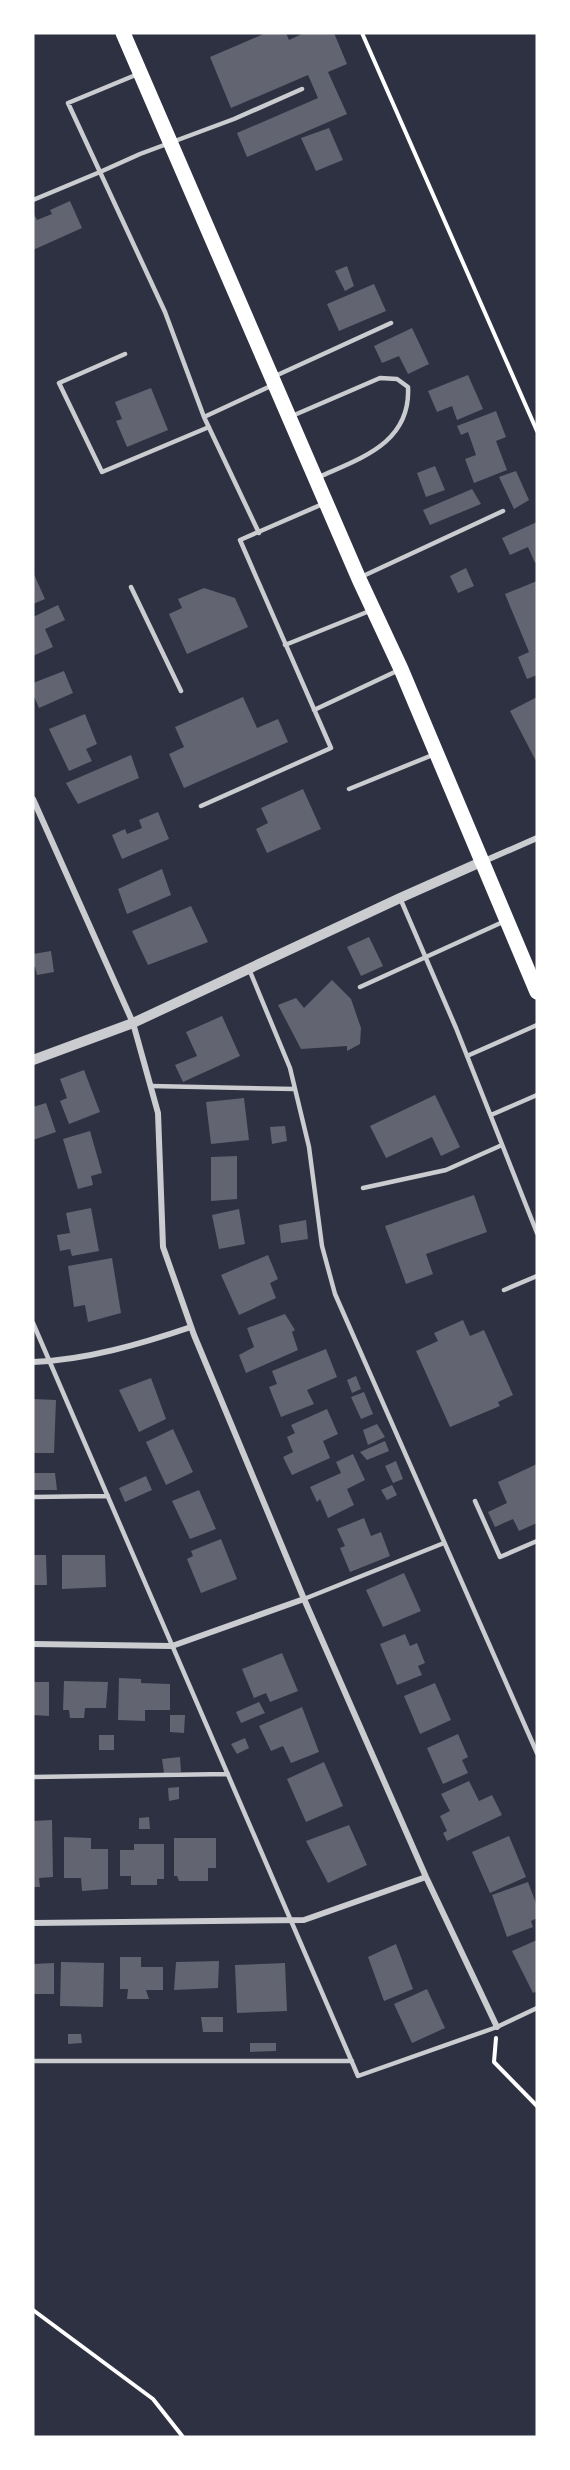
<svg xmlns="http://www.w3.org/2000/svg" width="570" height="2470" viewBox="0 0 570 2470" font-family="'Alegreya Sans',sans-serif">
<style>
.building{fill:#626471}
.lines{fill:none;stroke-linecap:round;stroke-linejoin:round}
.path{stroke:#fff;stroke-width:4}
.service{stroke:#caccd0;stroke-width:4.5}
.minor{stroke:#caccd0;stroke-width:6}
.tertiary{stroke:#caccd0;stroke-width:10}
.primary{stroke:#fff;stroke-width:15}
</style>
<rect width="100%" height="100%" fill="#2d3142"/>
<path class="building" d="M266 33H286L289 40 304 33H334L347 64 328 72 347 114 247 157 237 133 318 98 308 75 231 108 210 57Z
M329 128 343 160 316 171 301 138Z
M70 201 82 228 33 250V212L37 220 52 214 50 210Z
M347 266 354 286 345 291 335 271Z
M374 284 386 311 339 331 327 304Z
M412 328 429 364 408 374 399 356 382 363 374 346Z
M468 375 483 409 457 420 452 406 437 412 428 391Z
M151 388 168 430 127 447 116 421 122 419 115 402Z
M496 411 506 437 496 441 507 470 474 483 465 459 476 455 468 432 461 435 457 426Z
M435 466 445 490 426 497 417 473Z
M516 471 529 500 514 509 499 477Z
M472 489 481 504 430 525 423 510Z
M537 522V562L535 563 528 547 510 555 502 538Z
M466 568 474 586 458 593 450 576Z
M33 572 45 599 33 604Z
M537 581V675L527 679 518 657 529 652 505 594Z
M204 588 235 598 248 627 187 654 169 614 182 608 178 599Z
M58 605 65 620 45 629 53 647 33 656V617Z
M64 671 73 693 39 708 33 694V683Z
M243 697 257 728 278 719 288 742 184 788 169 754 184 747 175 727Z
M537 697V763L510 711Z
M85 714 97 744 86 749 92 761 69 771 49 729Z
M131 755 139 778 78 804 66 783Z
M303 789 321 829 267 853 256 829 268 823 261 808Z
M158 812 169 839 122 859 112 835 125 829 127 834 142 828 139 820Z
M162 869 171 895 127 914 118 889Z
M191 906 208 942 148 965 132 931Z
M369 937 383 966 361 976 347 947Z
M51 951 54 972 37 975 35 967H33V954Z
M332 980 351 999 361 1028 360 1044 347 1051V1046L301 1049 278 1005 296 998 304 1008Z
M222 1016 240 1056 183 1082 175 1065 197 1056 186 1032Z
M84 1070 100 1112 69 1124 60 1101 67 1098 60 1079Z
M435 1095 460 1147 441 1156 432 1137 386 1158 370 1126Z
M244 1098 249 1140 211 1144 206 1102Z
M46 1103 56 1132 33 1140V1107Z
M285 1126 287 1141 272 1144 270 1127Z
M90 1131 102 1173 91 1176 93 1185 78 1189 63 1139Z
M237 1156V1199L211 1201V1157Z
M474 1195 487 1232 426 1254 433 1274 406 1284 385 1226Z
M91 1208 99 1251 72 1256 70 1249 60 1251 57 1235 70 1233 66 1213Z
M239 1209 245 1244 219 1249 212 1215Z
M306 1220 308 1239 281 1243 279 1225Z
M268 1255 278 1279 270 1283 276 1298 239 1315 221 1275Z
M112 1258 121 1313 88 1322 85 1305 74 1307 68 1266Z
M285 1314 295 1330 292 1332 298 1350 246 1373 239 1355 254 1347 247 1328Z
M463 1320 470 1336 484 1330 513 1395 498 1402 500 1406 450 1427 416 1351 438 1341 434 1333Z
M326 1349 337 1377 307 1390 314 1404 281 1417 269 1387 277 1384 272 1371Z
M356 1376 361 1389 352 1393 347 1380Z
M151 1378 166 1419 139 1432 119 1390Z
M364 1392 373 1414 361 1419 351 1397Z
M33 1399 56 1400 54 1453H34Z
M327 1409 338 1434 323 1441 330 1458 292 1475 283 1457 293 1452 287 1437 295 1433 291 1425Z
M377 1424 385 1437 368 1445 363 1430Z
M173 1429 193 1472 166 1485 146 1442Z
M385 1441 389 1451 367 1460 360 1452Z
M353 1454 365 1480 347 1489 354 1505 328 1518 320 1499 317 1502 310 1487 341 1473 336 1462Z
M396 1461 403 1479 393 1483 385 1466Z
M537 1464V1523L519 1531 513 1519 495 1527 488 1512 507 1503 498 1482Z
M33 1473H55L57 1490H33Z
M146 1476 152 1490 125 1502 119 1488Z
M392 1485 397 1495 387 1500 381 1490Z
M199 1490 216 1529 190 1539 172 1501Z
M364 1518 371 1536 381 1532 390 1556 350 1572 340 1548 345 1546 337 1529Z
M221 1539 237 1579 201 1593 187 1559 193 1556 191 1551Z
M33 1555H46L47 1585H33Z
M62 1555H105L106 1587 62 1589Z
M404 1573 421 1611 383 1627 366 1590Z
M405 1634 410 1646 417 1643 425 1663 418 1666 422 1675 397 1685 380 1644Z
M282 1653 298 1691 270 1702 266 1693 254 1698 242 1669Z
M119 1678 141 1679V1683L170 1684V1710H145V1721L118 1720Z
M64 1681 108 1682 106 1708H85L84 1718H70L69 1710H63Z
M33 1682H49V1716L33 1715Z
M435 1683 451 1720 420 1734 404 1696Z
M259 1702 265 1713 241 1723 236 1712Z
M302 1707 319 1752 291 1763 283 1746 271 1751 259 1726Z
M170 1715H185L184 1733 170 1732Z
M458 1734 468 1757 462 1760 468 1773 443 1784 427 1748Z
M99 1735H114V1750H99Z
M245 1738 249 1748 237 1754 231 1744Z
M180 1757 181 1772 164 1773 162 1759Z
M324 1762 343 1806 306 1822 287 1779Z
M469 1781 479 1801 492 1795 502 1815 447 1841 443 1833 447 1831 440 1816 450 1811 441 1794Z
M179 1787V1799L169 1801 168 1788Z
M149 1817 150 1829H139V1818Z
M52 1820 53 1877 39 1878 40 1887H33V1821Z
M349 1825 367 1865 328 1883 306 1841Z
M509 1836 526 1877 490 1893 472 1852Z
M64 1837 91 1838V1849H108V1889L82 1891 81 1878H64Z
M174 1838H216V1868H208V1881H179L177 1876H174Z
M134 1844H164V1879H157V1885H131V1876H120V1850H134Z
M528 1882 537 1906V1918L531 1921 533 1927 507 1937 492 1895Z
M537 1940V1991L533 1993 512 1951Z
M396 1944 413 1989 384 2001 368 1957Z
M120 1957H141V1967H163V1990H146L149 1999H127L128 1989H120Z
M219 1961 218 1988 174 1990 176 1962Z
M61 1962 104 1963 103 2007 60 2006Z
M54 1963V1994H33V1964Z
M285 1963 287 2011 237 2013 235 1965Z
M427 1989 445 2028 412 2043 394 2004Z
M201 2017H223V2032H203Z
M68 2034H81L82 2043 68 2044Z
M250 2043H276V2051L250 2052Z"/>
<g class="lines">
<path class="path" d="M362 33 537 431
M496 2038 494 2062 537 2106
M33 2310 153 2399 183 2437"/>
<path class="service" d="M33 200 100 172 68 103 138 74
M125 354 59 383 102 472 209 427
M273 377 391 323
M292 416 380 378 397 379 408 387C411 443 361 458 319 477
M204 417 165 312 100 172 140 154 234 119 302 89
M259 533 204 417 273 385
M361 577 503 511
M131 587 181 691
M285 645 372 610
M314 710 399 670
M349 789 435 754
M201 806 331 748 240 540 325 503
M400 898 456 1028 537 1233
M249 969 290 1068 309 1147 322 1246 335 1294 537 1753
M360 987 505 921
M467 1056 537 1025
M151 1086 295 1089
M491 1115 537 1095
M363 1188 446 1170 502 1145
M504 1290 537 1276
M33 1323 358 2076 497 2027 537 2008
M33 1497 108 1496
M475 1501 500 1557 537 1541
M304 1599 444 1543
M33 1777 228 1774
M33 2061H352"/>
<path class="minor" d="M33 799 133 1023 158 1113 163 1247 194 1335 304 1599 426 1877 497 2027
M482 862 537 838
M33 1362C86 1360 141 1344 191 1327
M33 1644 172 1646 304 1599
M33 1923 304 1920 426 1877"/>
<path class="tertiary" d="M33 1060 133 1023 400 898 481 862"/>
<path class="primary" d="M123 33 359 579 401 669 537 992"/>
</g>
<rect width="570" height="2470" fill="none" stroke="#ffffff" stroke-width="69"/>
</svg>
